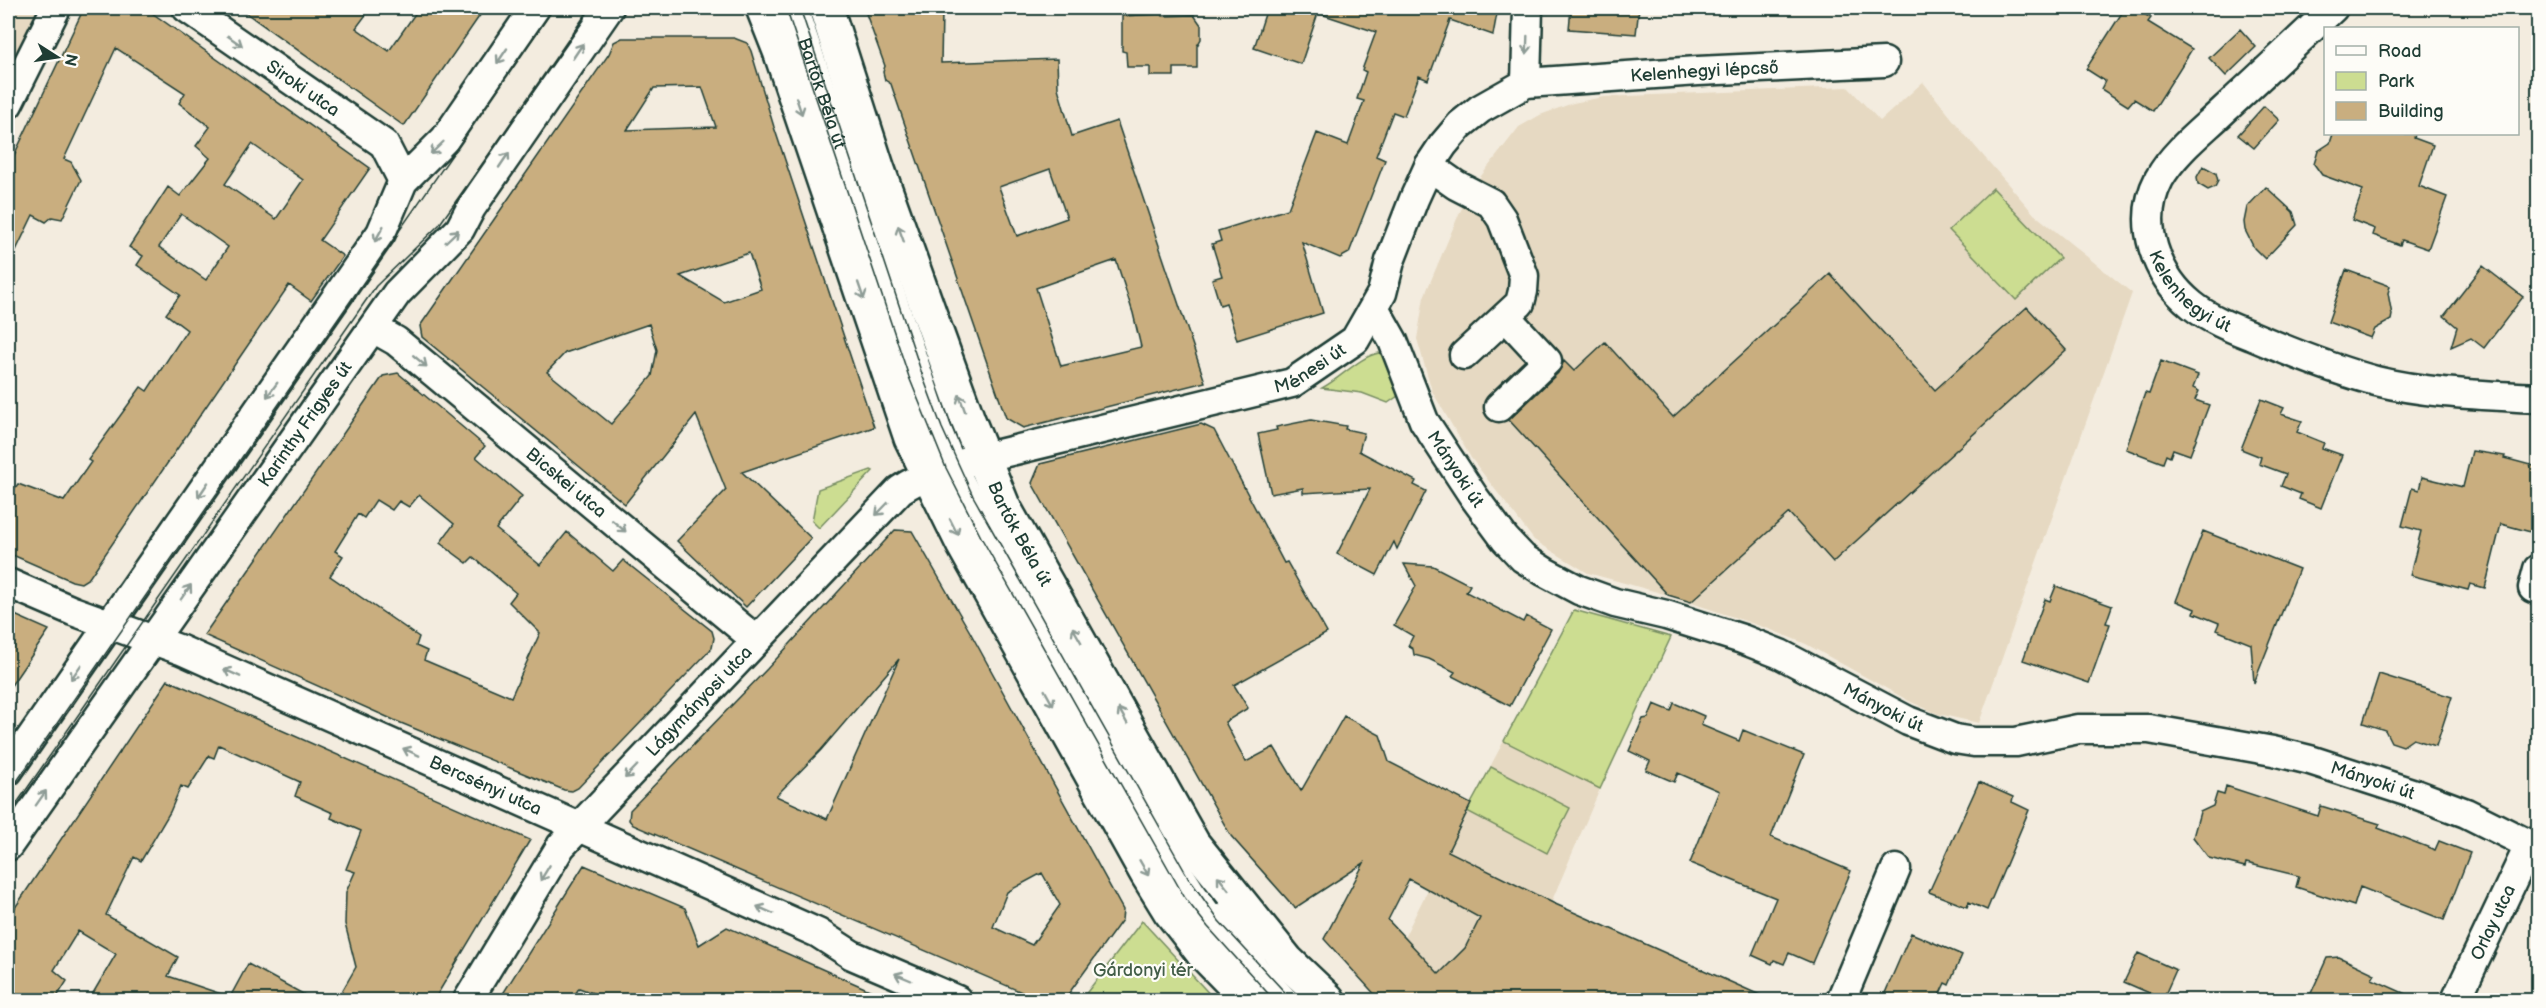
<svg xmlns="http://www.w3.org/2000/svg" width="2546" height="1008" viewBox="0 0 2546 1008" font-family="'Balsamiq Sans',sans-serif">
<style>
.built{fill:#e6d9c2}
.green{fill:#ccdd91;stroke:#768d62;stroke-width:1.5}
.building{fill:#c9ae7f;stroke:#1f3d34;stroke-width:1.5;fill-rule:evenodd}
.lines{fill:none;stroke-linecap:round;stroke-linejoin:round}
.minor-casing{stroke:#1f3d34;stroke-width:33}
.major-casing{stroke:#1f3d34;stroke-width:38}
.minor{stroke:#fdfcf7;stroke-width:28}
.major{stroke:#fdfcf7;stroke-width:33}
.tram{stroke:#1f3d34;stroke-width:1.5}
.oneway{stroke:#8e9c96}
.labels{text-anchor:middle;stroke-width:4.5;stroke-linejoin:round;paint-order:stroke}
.street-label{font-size:18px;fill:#1f3d34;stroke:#fdfcf7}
.park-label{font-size:18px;fill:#425d47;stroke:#fdfcf7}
</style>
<rect width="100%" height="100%" fill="#f3ecdf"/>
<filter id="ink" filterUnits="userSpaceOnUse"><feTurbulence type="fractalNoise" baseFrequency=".0167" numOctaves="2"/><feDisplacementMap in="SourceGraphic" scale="12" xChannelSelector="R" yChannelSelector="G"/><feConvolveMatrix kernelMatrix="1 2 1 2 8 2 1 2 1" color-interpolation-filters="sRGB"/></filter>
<g filter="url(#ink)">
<path class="built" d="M8 8H68L8 129Z
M1923 82 1966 136 2034 214 2132 293 1979 723 1938 714 1909 701 1806 644 1769 629 1668 595 1588 573 1534 540 1471 458 1432 391 1417 339 1424 297 1459 214 1474 185 1519 127 1540 115 1573 103 1603 97 1848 87 1880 121Z
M1574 610 1671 637 1600 789 1509 1000H1380L1375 996 1475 795Z"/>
<path class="green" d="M1993 188 2060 258 2016 300 1949 230Z
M1379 353 1384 357 1398 396 1388 403 1362 393 1322 388C1340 379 1360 356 1379 353Z
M871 470 873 471 819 528 812 521 818 489Z
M1574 610 1671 637 1600 789 1504 741Z
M1491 767 1570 808 1547 853 1467 811Z
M1142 921 1215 1000H1081Z"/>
<path class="building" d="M84 8H145L370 168 320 240 343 256 311 301 289 285 89 578 81 583 72 581 8 553V486L14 489 18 484 64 501 91 462 88 460 141 387 147 391 187 330 166 314 180 295 137 265 143 256 129 247 168 187 180 196 210 158 196 146 210 127 179 103 185 93 116 48 64 159 71 162 81 180 62 219 52 217 46 222 33 215 8 267V168ZM252 144 303 180 276 219 225 184ZM181 214 228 247 206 280 159 247Z
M239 8H371L356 28 389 51 419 8H485L404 126Z
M864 8H927L929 13H942L941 63 1057 59 1058 88 1072 136 1117 121 1205 382 1023 428 1006 418 894 93 891 84 885 80 883 72 885 66ZM1050 169 1067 218 1017 236 999 187ZM1116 260 1133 313 1141 347 1061 366 1036 288Z
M1267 8H1498L1493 35 1450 20 1428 80 1419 76 1404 116 1393 112 1376 156 1385 160 1349 253 1340 258 1302 242 1323 313 1237 340 1226 303 1220 305 1212 279 1222 276 1212 244 1221 241 1218 231 1288 209 1317 133 1348 145 1364 101 1357 99 1366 72 1362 70 1376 32 1318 13 1301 64 1254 48Z
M1571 8H1639L1636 34 1569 29Z
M2125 8H2134L2151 18 2148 22 2192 49 2153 111 2134 99 2128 106 2101 89 2105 81 2086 69Z
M1162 14 1163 16 1194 15 1201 25V39L1197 46V68H1174V76H1150V67H1127L1126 52 1122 51V16Z
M2240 29 2256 47 2226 76 2209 58Z
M622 38H734L747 43 751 51 774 127 874 427 742 472 811 538 746 607 677 541 726 490 696 415 625 504 422 337 420 326 609 54 614 42ZM702 87 716 127 627 130 654 88ZM749 253 761 289 724 302 680 276ZM649 324 657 350 652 376 611 424 547 372 565 353Z
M2264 106 2279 120 2254 148 2238 135Z
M2333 134H2415L2414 138 2433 145 2419 186 2447 197 2428 249 2402 240 2400 245 2373 235 2375 229 2352 220 2363 190 2322 175 2314 164 2318 151 2330 143Z
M2203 166 2216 173 2218 181 2215 187 2208 190 2198 184 2197 177Z
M2266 187 2293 212 2297 225 2265 259 2254 248 2245 230 2244 222 2247 207Z
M2483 266 2523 297 2484 348 2471 338 2451 347 2457 327 2444 316Z
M2346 270 2390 286 2388 293 2392 315 2391 320 2375 329 2371 338 2328 322Z
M1830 274 1935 390 2027 307 2066 350 1833 562 1789 513 1691 602 1668 595 1509 420 1558 373 1564 361 1574 371 1605 342 1673 417Z
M2161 361 2198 375 2193 388 2199 391 2195 400 2209 405 2190 455 2173 449 2170 457 2166 455 2163 463 2126 449 2145 393 2149 394Z
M398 373 485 446 476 457 522 496 496 529 540 565 567 532 613 571 623 560 712 631 714 638 712 648 578 788 572 791 564 790 396 721 204 635 383 376ZM419 495 454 524 440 543 467 563 473 557 516 593 509 602 540 633 511 697 424 660 427 651 416 646 419 637 330 576 343 556 335 551 358 514 364 518 376 500 392 510 399 501 409 507Z
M2261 399 2284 408 2281 414 2302 421 2297 432 2324 443 2322 448 2342 455 2321 508 2299 499 2301 494 2281 486 2286 474 2259 464 2261 457 2241 449Z
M1311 420 1346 426 1345 429 1364 433 1359 451 1416 481 1414 485 1426 491 1397 549 1394 542 1377 575 1337 554 1370 489 1303 493V488L1271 494 1258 434 1277 430 1276 427Z
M1201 424 1214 430 1284 563 1287 562 1327 633 1234 685 1248 708 1225 722 1246 762 1274 747 1301 791 1344 716 1380 735 1389 762 1471 804 1448 851 1553 903 1771 1000H1380L1324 939 1364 863 1295 908 1231 836 1032 483 1040 464ZM1409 879 1480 918 1465 948 1439 974 1388 920Z
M2472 451 2505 456 2504 458 2538 467V534L2501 524 2485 588 2470 584 2468 590 2410 575 2421 531 2402 526 2412 488 2419 490 2422 477 2463 487Z
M895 530 912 531 970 632 1123 910 1122 920 1064 1000H1040L633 825 629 820 630 810 767 669ZM899 659 827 819 776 796 821 750ZM1042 873 1060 905 1032 945 993 927 1007 892Z
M2203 531 2299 569 2254 683 2251 644 2216 630 2219 623 2194 613 2195 609 2176 601Z
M1404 564 1433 566 1470 585 1466 592 1523 622 1526 616 1551 629 1510 706 1452 676 1455 672 1429 659 1414 655 1413 649 1408 646 1413 636 1394 625 1416 586Z
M2056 586 2112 606 2106 623 2110 624 2089 683 2023 660 2045 599 2050 601Z
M8 612 49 630 8 690Z
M2379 674 2452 697 2436 746 2413 739 2403 746 2391 742 2385 730 2363 723Z
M168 680 530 840 434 1000H337L356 967 345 924 346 892 355 872 346 869 361 831 331 818 333 813 295 796 300 782 219 745 214 758 209 756 188 789 181 786 170 812 141 861 134 857 106 915 178 957 168 976 230 997 248 964 314 1000H89L116 954 78 931 54 970 67 981 55 1000H8V918Z
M1674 703 1704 716 1701 725 1739 741 1743 730 1804 755 1771 837 1851 871 1812 963 1789 953 1784 964 1774 960 1772 964 1752 955 1776 898 1690 863 1719 791 1678 773 1674 782 1646 770 1650 761 1629 751 1643 719 1648 718 1654 704 1671 711Z
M1979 782 2013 797 2012 802 2029 810 1987 910 1969 902 1967 907 1929 892Z
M2226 786 2318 816 2321 806 2380 824 2378 828 2435 850 2439 841 2470 853 2444 920 2360 887 2354 906 2296 887 2299 876 2246 863 2245 867 2209 858 2193 837 2200 812 2213 806 2217 793 2224 795Z
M584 865 685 908 699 945 727 927 892 1000H612L579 988 572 1000H499Z
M1911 933 1962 955 1949 985 1945 983 1937 1000H1882Z
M2138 953 2176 970 2163 999 2124 982Z
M2339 957 2375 974 2372 979 2419 1000H2308L2327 958Z"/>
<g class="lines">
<defs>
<g id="minor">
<path id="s1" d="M187 8 384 144 403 181"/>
<path id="s2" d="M793 8 937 430 952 466 978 518 1169 858 1192 894 1213 923 1283 1000"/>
<path id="s3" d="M2333 8C2297 42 2261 76 2224 110 2202 131 2174 152 2159 179 2136 223 2156 276 2192 305 2209 319 2232 328 2252 336 2292 353 2334 370 2376 381 2429 394 2485 395 2538 398"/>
<path d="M1526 83 1528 8"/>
<path d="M8 104 56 8"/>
<path d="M1429 166 1456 185 1491 203 1502 219 1524 276 1523 291 1520 303 1464 355"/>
<path id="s4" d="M1375 309 1393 341 1424 421 1474 497 1505 539 1523 558 1545 572 1579 590 1615 603 1666 615 1742 639 1780 654 1908 721 1955 739 1974 742H2016L2078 729H2149L2273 751 2310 760 2418 795 2466 813 2538 849"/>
<path id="s5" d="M373 328 396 341 756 640"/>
<path d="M1499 407 1547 361 1506 317"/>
<path d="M2538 569 2533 588 2538 590"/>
<path id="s6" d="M8 583 73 611 181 650 818 933 852 955 957 1000"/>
<path d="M8 771 381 233 403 181 445 139 535 8"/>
<path id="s7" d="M8 846 397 293 460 229 471 208 609 8"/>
<path id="s8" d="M468 1000 561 846 900 490C925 473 953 466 982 458L1292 383 1355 340 1382 293 1390 261 1414 199 1429 166 1443 145 1460 125 1480 109 1526 83 1698 71 1884 62"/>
<path d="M1841 1000 1896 869"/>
<path id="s9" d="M2456 1000 2530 844"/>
</g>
<g id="major">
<path d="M763 8 780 51 911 438 963 544 1146 872 1170 911 1203 953 1249 1000"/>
<path id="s10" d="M826 8 877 167 935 329 968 420 1003 506 1193 844 1287 961 1328 1000"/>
<path d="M1203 953C1201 900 1236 924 1261 942"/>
</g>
</defs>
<use href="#minor" class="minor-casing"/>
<use href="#major" class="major-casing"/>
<use href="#minor" class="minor"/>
<use href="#major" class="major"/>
<path class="tram" d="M786 8 909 377 946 468 982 539 1185 898 1208 927 1274 1000
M800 8 923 377 942 428 973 496 1188 877 1219 921 1292 1000
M8 794 554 8
M8 816 376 286 439 225 584 20"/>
</g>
<defs><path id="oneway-shaft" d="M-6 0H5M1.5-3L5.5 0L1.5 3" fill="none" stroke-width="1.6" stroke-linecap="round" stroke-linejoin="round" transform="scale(1.5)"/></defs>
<g class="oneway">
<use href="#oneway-shaft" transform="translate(235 41) rotate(35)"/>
<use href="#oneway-shaft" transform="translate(1527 45) rotate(92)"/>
<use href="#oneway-shaft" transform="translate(578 51) rotate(-56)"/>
<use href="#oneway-shaft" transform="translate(502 56) rotate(124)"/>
<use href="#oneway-shaft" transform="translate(799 106) rotate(71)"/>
<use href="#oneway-shaft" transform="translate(437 148) rotate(136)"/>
<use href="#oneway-shaft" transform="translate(504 160) rotate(-56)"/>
<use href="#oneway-shaft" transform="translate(379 234) rotate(119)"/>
<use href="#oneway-shaft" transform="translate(901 234) rotate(-110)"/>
<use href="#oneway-shaft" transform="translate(452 236) rotate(-44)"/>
<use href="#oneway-shaft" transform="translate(861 291) rotate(71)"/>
<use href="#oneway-shaft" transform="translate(420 361) rotate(40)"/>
<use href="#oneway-shaft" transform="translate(272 390) rotate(126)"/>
<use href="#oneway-shaft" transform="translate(962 403) rotate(-110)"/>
<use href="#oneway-shaft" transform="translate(203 490) rotate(124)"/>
<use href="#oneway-shaft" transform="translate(882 509) rotate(134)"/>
<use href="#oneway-shaft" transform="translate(619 526) rotate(40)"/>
<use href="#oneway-shaft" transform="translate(954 527) rotate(63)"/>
<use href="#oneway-shaft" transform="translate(186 592) rotate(-55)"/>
<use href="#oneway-shaft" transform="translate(1077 635) rotate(-120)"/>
<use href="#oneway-shaft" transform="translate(76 672) rotate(125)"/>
<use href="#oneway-shaft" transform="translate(232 673) rotate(-156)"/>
<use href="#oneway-shaft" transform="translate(1049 698) rotate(61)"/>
<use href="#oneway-shaft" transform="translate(1123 716) rotate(-119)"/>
<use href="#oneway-shaft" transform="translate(411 752) rotate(-156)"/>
<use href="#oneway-shaft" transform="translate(631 772) rotate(134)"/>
<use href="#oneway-shaft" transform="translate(41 798) rotate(-55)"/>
<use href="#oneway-shaft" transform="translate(1144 868) rotate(60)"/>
<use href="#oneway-shaft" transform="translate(545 873) rotate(121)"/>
<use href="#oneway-shaft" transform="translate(1223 883) rotate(-128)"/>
<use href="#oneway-shaft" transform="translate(765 910) rotate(-156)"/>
<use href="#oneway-shaft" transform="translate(903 977) rotate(-157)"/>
</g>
</g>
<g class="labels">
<g class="street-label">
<text dy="6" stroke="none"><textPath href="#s8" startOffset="1654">Kelenhegyi lépcső</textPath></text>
<text dy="6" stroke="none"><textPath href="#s1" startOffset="141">Siroki utca</textPath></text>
<text dy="6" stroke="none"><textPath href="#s2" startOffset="90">Bartók Béla út</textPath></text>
<text dy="6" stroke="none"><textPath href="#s3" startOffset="374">Kelenhegyi út</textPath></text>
<text dy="6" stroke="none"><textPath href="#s8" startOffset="1101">Ménesi út</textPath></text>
<text dy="6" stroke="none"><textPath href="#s7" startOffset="516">Karinthy Frigyes út</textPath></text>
<text dy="6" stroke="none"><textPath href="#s4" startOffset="180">Mányoki út</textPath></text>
<text dy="6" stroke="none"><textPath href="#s5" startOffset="248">Bicskei utca</textPath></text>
<text dy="6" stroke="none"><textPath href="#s10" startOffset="561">Bartók Béla út</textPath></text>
<text dy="6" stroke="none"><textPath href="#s8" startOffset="380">Lágymányosi utca</textPath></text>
<text dy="6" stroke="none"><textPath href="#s4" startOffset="684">Mányoki út</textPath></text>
<text dy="6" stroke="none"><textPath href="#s4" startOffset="1188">Mányoki út</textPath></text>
<text dy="6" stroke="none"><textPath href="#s6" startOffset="519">Bercsényi utca</textPath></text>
<text dy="6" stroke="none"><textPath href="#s9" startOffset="86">Orlay utca</textPath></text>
</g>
<g class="park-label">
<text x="1143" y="976">Gárdonyi tér</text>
</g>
</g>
<rect width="2546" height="1008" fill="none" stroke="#fdfcf7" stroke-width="30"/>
<rect x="15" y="15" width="2516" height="978" fill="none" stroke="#1f3d34" stroke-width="2" filter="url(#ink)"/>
<rect x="2324" y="27" width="195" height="108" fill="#fdfcf7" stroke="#a4b0a9" stroke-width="1.5"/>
<rect x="2336" y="46" width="30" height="9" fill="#fdfcf7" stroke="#a4b0a9" stroke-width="1.5"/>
<text x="2378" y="57" font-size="18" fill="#1f3d34">Road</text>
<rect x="2336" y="72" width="30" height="18" fill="#ccdd91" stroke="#a4b0a9" stroke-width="1.5"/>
<text x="2378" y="87" font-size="18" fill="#1f3d34">Park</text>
<rect x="2336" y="102" width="30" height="18" fill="#c9ae7f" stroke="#a4b0a9" stroke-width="1.5"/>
<text x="2378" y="117" font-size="18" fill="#1f3d34">Building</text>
<g transform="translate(57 57) rotate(102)" stroke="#fdfcf7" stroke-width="4.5" paint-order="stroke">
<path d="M0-4.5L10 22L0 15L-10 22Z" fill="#1f3d34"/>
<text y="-9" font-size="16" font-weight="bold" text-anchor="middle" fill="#1f3d34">N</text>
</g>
</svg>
